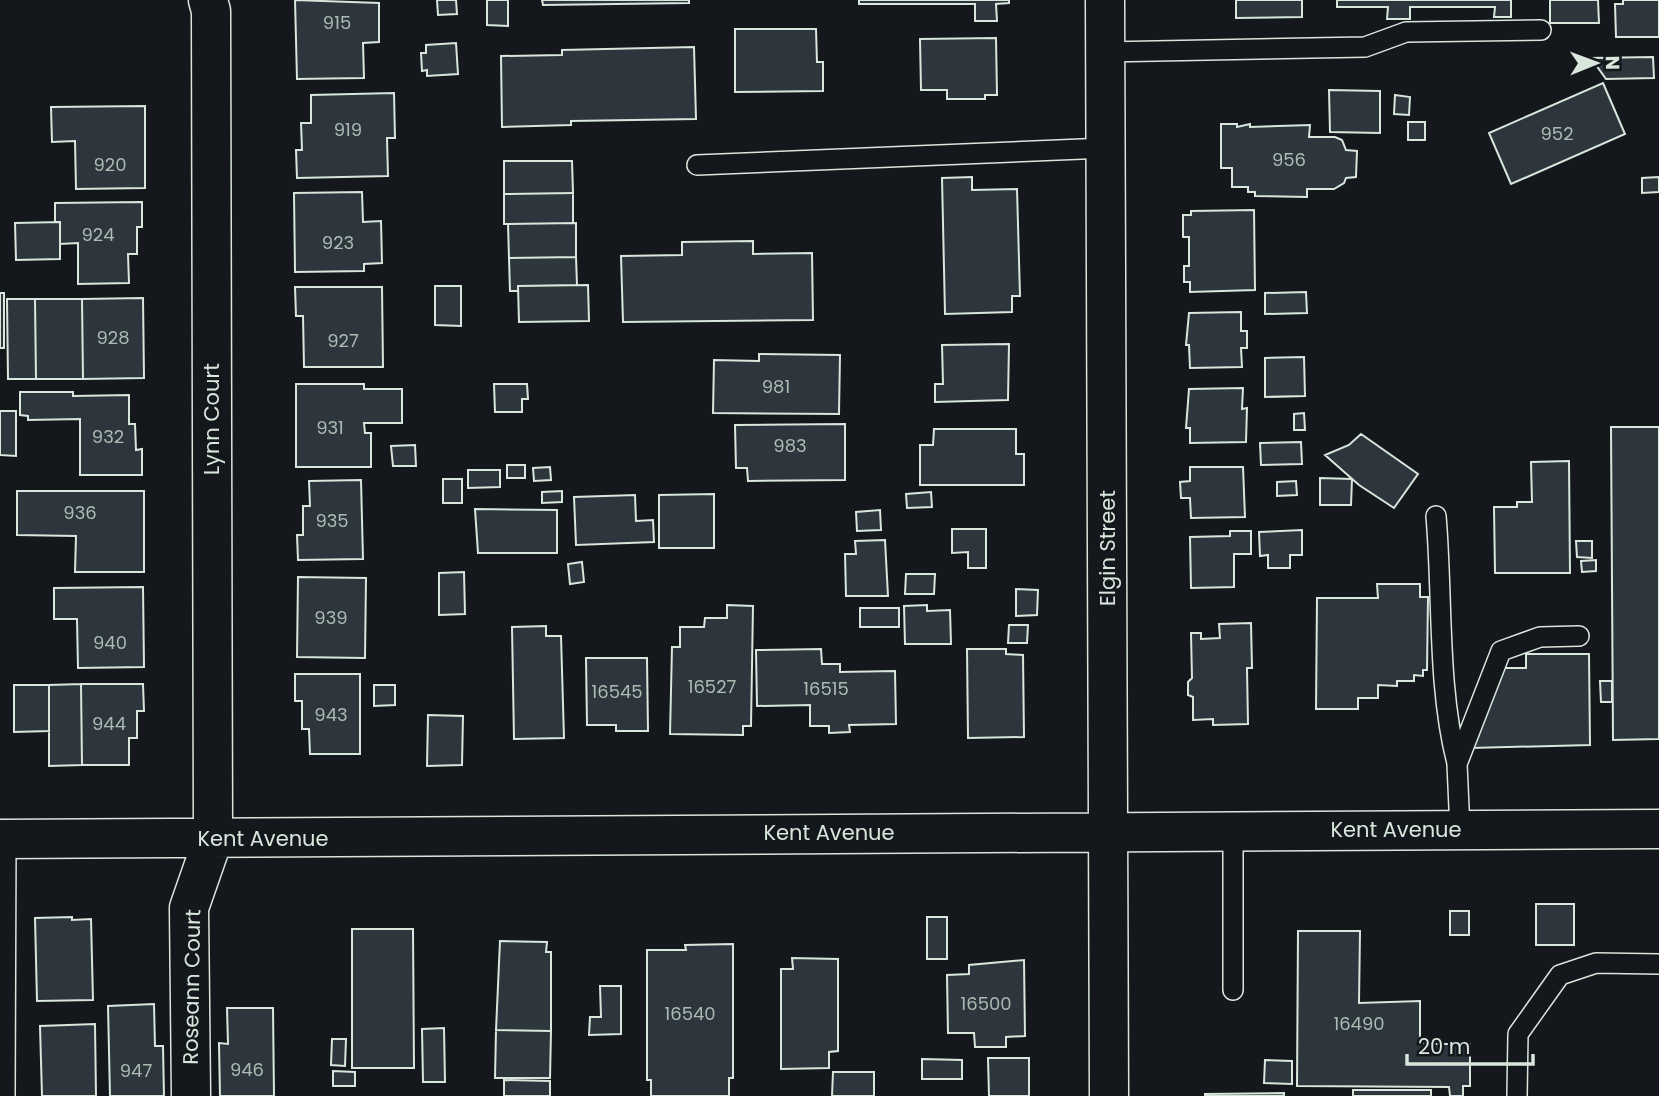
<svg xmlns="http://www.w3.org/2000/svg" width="1659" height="1096" viewBox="0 0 1659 1096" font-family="Poppins,sans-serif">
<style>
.building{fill:#2c363c;stroke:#d8e6dc;stroke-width:2}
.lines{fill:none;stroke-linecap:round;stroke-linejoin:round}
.service-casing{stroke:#d8e6dc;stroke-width:22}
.minor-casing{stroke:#d8e6dc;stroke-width:41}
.service{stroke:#14181c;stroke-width:19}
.minor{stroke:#14181c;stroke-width:38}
.labels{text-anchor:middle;stroke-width:5;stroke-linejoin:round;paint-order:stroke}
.number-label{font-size:18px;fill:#adbab4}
.street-label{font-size:21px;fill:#d8e6dc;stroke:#14181c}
</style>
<rect width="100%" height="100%" fill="#14181c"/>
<path class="building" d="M295 0 379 3V42L363 43 364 78 297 79Z
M437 0H456L457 14 438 15Z
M487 0H508V26L487 25Z
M542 0H689V3L543 5Z
M859 0H1009V3L996 4 997 21H975V4H859Z
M1236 0H1302V17L1236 18Z
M1337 0H1511V17H1494L1495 7H1410V19H1387L1388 7H1337Z
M1550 0H1598L1599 23H1550Z
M1623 0H1659V37H1616L1615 4H1623Z
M735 29H816L817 62H823V91L735 92Z
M996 38 997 95H985V99H947V90H921L920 39Z
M456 43 458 74 427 76V70L422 71 421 53H426V45Z
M694 47 696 119 571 121V125L502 127 501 56 562 55V50Z
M1653 57 1654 78 1606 79 1591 58Z
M1603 83 1625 134 1511 184 1489 133Z
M1329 90 1380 91V133L1330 132Z
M394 93 395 138H387L388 176 297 178 296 150H302L301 123H311V95Z
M1395 95 1410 97 1409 115 1394 114Z
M145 106V188L76 189 75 141 52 142 51 107Z
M1408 122H1425V140H1408Z
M1221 124H1237V127L1250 124V127L1310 125 1309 137H1335L1342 140 1346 150 1357 151 1356 177 1346 178 1344 183 1334 189H1307V197L1255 196V192H1248V187H1232V168H1221Z
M504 161H572L573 193 504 194Z
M972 177V190L1017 189 1020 296H1012V312L945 314 942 178Z
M1659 177V192L1642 193V178Z
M362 192 363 222 381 221 382 263 364 264V271L295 272 294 193Z
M573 193V223L504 224V194Z
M142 202V227H137V254H128L129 283 78 284V243L60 244V222H55V203Z
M1254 210 1255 290 1190 292V282H1184V266H1189V237H1183V215H1191V211Z
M60 222V259L16 260 15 223Z
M576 223V257L509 258 508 224Z
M753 241V254L812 253 813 320 623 322 621 256 682 255V242Z
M576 257 577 285 518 286V291H510L509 258Z
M588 285 589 321 519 322 518 286Z
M435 286H461V326L435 325Z
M295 287H382L383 367H304L303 316H296Z
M1306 292 1307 313 1265 314V293Z
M0 293H4V348H0Z
M143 298 144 378 83 379 82 299Z
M7 299H35L36 379H8Z
M35 299H82L83 379H36Z
M1241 312V331H1247V348H1241L1242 367 1190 368 1189 345H1186L1189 313Z
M1009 344 1008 400 935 402V384H943L942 345Z
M759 354 840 355 839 414 713 413 714 360 759 361Z
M1304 357 1305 396 1265 397V358Z
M296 384H364V389H402V423H364L365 433H371V467H296Z
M494 384H527L528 399H522V412H495Z
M1243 388 1242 409 1247 408 1246 442 1190 443V428H1186L1189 389Z
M20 392H73V396L129 395V424H135L136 450 142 449V475H80V419L28 420V416L20 415Z
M0 411H16V456L0 455Z
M1304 413 1305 430H1294V414Z
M845 424V480L748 481 747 468H736L735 425Z
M1611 427H1659V739L1613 740Z
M934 429H1016V454H1024V485H920V445H933Z
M1361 434 1418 474 1394 508 1359 485 1325 455 1349 445Z
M1301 442 1302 464 1261 465 1260 443Z
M415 445 416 466H393L391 446Z
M1569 461 1570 573H1495L1494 507H1517V502H1532L1531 462Z
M507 465H525V478H507Z
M550 467 551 480 534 481 533 468Z
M1190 467H1243L1245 517 1191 518 1190 498H1181L1180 482 1190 481Z
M468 470H500V487L468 488Z
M1320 478 1352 479 1351 505H1320Z
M443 479H462V503H443Z
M361 480 363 559 298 560 297 535H303V506H310L309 481Z
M1296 481 1297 495 1277 496V482Z
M17 491H144V572H75L76 536 17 535Z
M562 491V502L542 503V492Z
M931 492 932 507 907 508 906 494Z
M714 494V548H659V495Z
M635 495 636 521 653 520 654 542 576 545 574 497Z
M475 509 557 510V553H478Z
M880 510 881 530 857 531 856 512Z
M952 529H986V568H968V552L952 553Z
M1302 530V555H1290V568H1268V555L1260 556 1259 532Z
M1230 531H1251V554H1234V587L1191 588 1190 537 1230 536Z
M885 540 888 596H846L845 554H856L855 541Z
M1576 541H1592V558L1577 557Z
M1596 560V571L1582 572 1581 561Z
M582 562 584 582 570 584 568 564Z
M464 572 465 614 439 615V573Z
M906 574H935L934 594H905Z
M298 577 366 578 365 658 297 657Z
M1377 584H1420V597H1428L1427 670H1423V676L1414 675V681H1397V686L1378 685V698H1358V709H1316L1317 598H1378Z
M143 587 144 667 78 668 77 619H54V588Z
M1016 589 1038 590 1037 615 1016 616Z
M727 605 753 606 751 726H743V735L670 734 672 647H680V627H704L705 618H727Z
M927 605V611L950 610 951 644H905L904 606Z
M860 608H899V627H860Z
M1251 623 1252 668H1247L1248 724 1213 725V719L1193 720V697L1188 695V682L1192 678 1191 633H1201V639L1220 638 1219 624Z
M1009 625H1028L1027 643H1008Z
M546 626V636H561L564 738 514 739 512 627Z
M821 649 822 664H840V672L895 671 896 724 849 725 850 732 829 733V726H810V705L757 706 756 650Z
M967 649H1006V654L1023 655 1024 737 968 738Z
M1526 654H1589L1590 745 1471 748 1501 668H1526Z
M586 658H647L648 731H616V725H587Z
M295 674H360V754H310L309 729H302V701H295Z
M1600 681H1612V702H1601Z
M81 684H143L144 711H137V738H129V765H82Z
M81 684 82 765 49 766V685Z
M14 685H49V731L14 732Z
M374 685H395V705L374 706Z
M428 715 463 716 462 765 427 766Z
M1536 904H1574V945H1536Z
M1450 911H1469V935H1450Z
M72 917V920L91 919 93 1000 37 1001 35 918Z
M927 917H947V959H927Z
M352 929H413L414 1068H352Z
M1298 931H1360L1359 1003 1420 1001V1044H1470V1086H1463V1096H1450L1449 1087 1297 1086Z
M500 941 547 942 546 952H551V1031L496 1030Z
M733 944V1078H729V1096H651V1080H647V950H686L685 945Z
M792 958 838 959V1051L829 1052V1068L781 1069V969H793Z
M1024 960 1025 1036 1006 1037V1047H975L974 1033H948L947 975 969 974V965Z
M600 986H621V1034L589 1035 590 1017H601Z
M154 1004 155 1046H163L164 1096H110L108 1006Z
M227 1008H273L274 1096H220L219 1043 228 1044Z
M95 1024 96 1096H42L40 1026Z
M444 1028 445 1082H423L422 1029Z
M496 1030 551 1031 550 1078H495Z
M332 1039H346L345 1066 331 1065Z
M988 1058H1029V1096H989Z
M922 1059 962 1060V1079H922Z
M1265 1060 1292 1061V1084L1264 1083Z
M333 1071 355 1072V1086H333Z
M833 1072H874V1096H832Z
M504 1080 550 1081V1096H504Z
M1353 1090H1431V1096H1353Z
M1284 1093V1096H1205V1094Z"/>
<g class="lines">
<defs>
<path id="service" d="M1105 52 1365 47 1406 32 1541 30
M697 165 1106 148
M1436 516C1443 596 1437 686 1457 763
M1460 830 1457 764 1501 651 1540 637 1579 636
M1233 990V831
M5 1096 6 839
M1517 1096 1518 1034 1560 975 1596 963 1659 964"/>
<path id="minor" d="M1105 0 1109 1096
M0 839 1659 829
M191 1096 189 908 213 839 211 11 208 0"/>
</defs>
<use href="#service" class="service-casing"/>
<use href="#minor" class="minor-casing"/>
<use href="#service" class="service"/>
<use href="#minor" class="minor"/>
</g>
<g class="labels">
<g class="number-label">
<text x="337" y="29">915</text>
<text x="348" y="136">919</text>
<text x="1557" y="140">952</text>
<text x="1289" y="166">956</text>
<text x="110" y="171">920</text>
<text x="98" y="241">924</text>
<text x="338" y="249">923</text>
<text x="113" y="344">928</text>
<text x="343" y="347">927</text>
<text x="776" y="393">981</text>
<text x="330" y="434">931</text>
<text x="108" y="443">932</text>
<text x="790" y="452">983</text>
<text x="80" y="519">936</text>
<text x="332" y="527">935</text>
<text x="331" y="624">939</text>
<text x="110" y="649">940</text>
<text x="712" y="693">16527</text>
<text x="826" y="695">16515</text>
<text x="617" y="698">16545</text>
<text x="331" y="721">943</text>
<text x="109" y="730">944</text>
<text x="986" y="1010">16500</text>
<text x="690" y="1020">16540</text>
<text x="1359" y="1030">16490</text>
<text x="247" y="1076">946</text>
<text x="136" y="1077">947</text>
</g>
<g class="street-label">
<text transform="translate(212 419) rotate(-90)" y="7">Lynn Court</text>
<text transform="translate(1108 548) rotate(-90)" y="7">Elgin Street</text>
<text x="1396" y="837">Kent Avenue</text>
<text x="829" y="840">Kent Avenue</text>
<text x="263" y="846">Kent Avenue</text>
<text transform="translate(192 987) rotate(-89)" y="7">Roseann Court</text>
</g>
</g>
<g transform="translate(1596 63) rotate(89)" stroke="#14181c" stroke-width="5" paint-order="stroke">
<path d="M0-5L12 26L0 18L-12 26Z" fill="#d8e6dc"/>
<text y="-10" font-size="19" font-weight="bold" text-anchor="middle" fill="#d8e6dc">N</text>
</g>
<path d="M1407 1054v10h126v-10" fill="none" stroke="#d8e6dc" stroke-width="3.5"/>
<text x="1418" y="1054" font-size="21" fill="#d8e6dc" stroke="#14181c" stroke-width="5" paint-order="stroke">20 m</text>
</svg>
